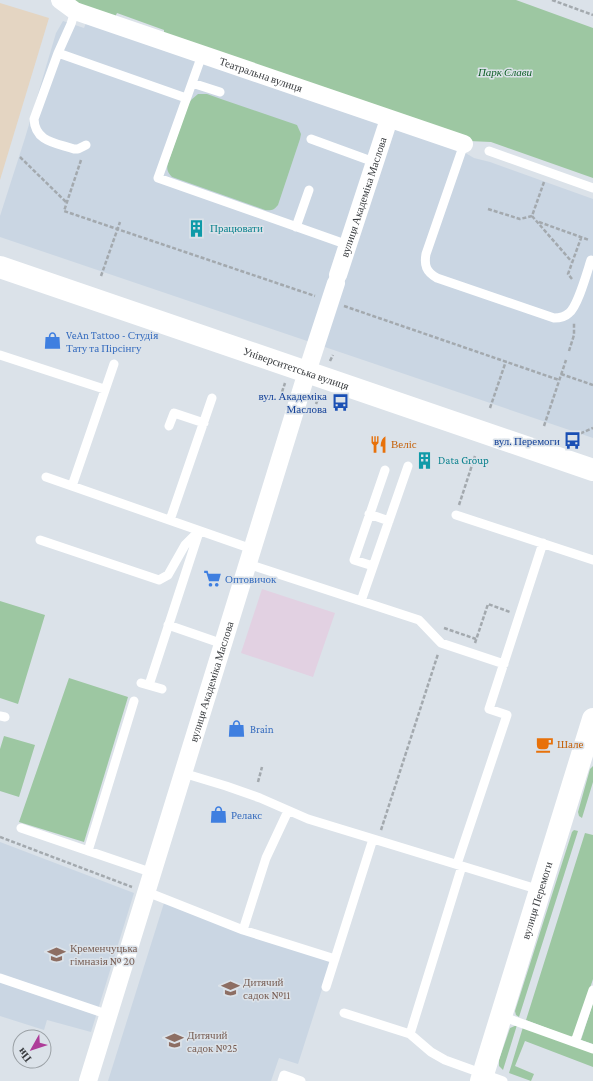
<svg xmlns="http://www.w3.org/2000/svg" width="593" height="1081" viewBox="0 0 593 1081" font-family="'Crimson Pro',serif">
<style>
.commercial{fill:#e4d5c2}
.industrial{fill:#e2d1e2}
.built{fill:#cad6e3}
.green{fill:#9dc7a2}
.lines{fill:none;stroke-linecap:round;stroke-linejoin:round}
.path{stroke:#a3a9ae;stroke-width:2.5;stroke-dasharray:4 2;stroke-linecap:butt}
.service{stroke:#fff;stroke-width:9}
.minor{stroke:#fff;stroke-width:18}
.secondary{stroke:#fff;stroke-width:22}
.labels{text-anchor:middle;stroke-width:3;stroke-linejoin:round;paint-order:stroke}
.park-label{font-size:11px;font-style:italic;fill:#116029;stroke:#dbe2e9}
.street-label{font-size:11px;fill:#393c3f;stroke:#dbe2e9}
.culture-label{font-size:11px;fill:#0d838f;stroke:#dbe2e9;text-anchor:start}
.shop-label{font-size:11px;fill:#366cbe;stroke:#dbe2e9;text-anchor:start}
.transit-label{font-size:11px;fill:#164399;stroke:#dbe2e9;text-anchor:end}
.food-label{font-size:11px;fill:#c56008;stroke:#dbe2e9;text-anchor:start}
.education-label{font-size:11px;fill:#785e54;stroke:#dbe2e9;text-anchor:start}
</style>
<rect width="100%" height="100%" fill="#dbe2e9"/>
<path class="commercial" d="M0 3 49 18 0 180Z"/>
<path class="industrial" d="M262 589 335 613 313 677 241 653Z"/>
<path class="built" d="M63 21 84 28 87 21 448 143 474 158 490 162 593 199V438L0 237V216L25 138 56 33Z
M0 842 134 893 91 1032 47 1020 44 1030 0 1016Z
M164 903 331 961 298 1064 279 1058 271 1081H108Z"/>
<path class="green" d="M71 0H516L593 28V178L491 142 469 141 164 35V30L117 13 114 19Z
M198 94H207L221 99 297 125 301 134 300 139 278 205C274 210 271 211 265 210L172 177C168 173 166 169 168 163L188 105 191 100Z
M0 601 45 615 18 704 0 698Z
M69 678 128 697 84 842 19 822Z
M4 736 35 745 19 797 0 791V749Z
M593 766V782L582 818 579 816 578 812 590 769Z
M574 830 578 831 519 1017 516 1015 515 1011 572 832Z
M585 833 593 835V979L575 1034 573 1036 570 1037 526 1020Z
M593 1003V1044L581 1040Z
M517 1025 503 1070 499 1066V1060L510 1028Z
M523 1027 593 1053V1067L525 1041 515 1066 534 1074 531 1081 509 1073Z"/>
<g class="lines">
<path class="path" d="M552 0 593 15
M20 157 66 202
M81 160 64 211 315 296
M544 182 532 216 572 262
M488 209 520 219 532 216
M539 222 589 240
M101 276 120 222
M572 279 568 274 581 238
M344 306 559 380
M569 351 574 335V323
M330 361 333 355
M561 374 593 385
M282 392 285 383
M316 404 320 394
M490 408 506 361
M544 426 566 360
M577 438 579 434 593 428
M459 505 475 456
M444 628 476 639
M475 643 488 604 510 612
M258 782 262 767
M381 830 438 654
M0 837 132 887"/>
<path class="service" d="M75 11 71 24 58 53 34 119C35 142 56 143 74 149H78L86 145
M58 53 186 98
M202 55 158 178 348 245
M192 83 220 92
M311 139 374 162
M464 144 426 254C424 265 426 272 437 278L554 318C559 318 565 317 569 313 578 306 587 272 591 260L593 261
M489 151 593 188
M296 227 309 190
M0 355 104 389
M169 426 174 413 204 423
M46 477 252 549
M72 486 114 364
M369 514 389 521
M456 515 593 560
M170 520 212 398
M40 540 159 580 168 575 185 545 199 531
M248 564 419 620 441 643 504 664
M373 566 354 560 385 470
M361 601 408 466
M168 625 223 644
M141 683 162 689
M149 685 199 532
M0 716 5 717
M183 773 226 786 260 798 308 819 540 890
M21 828 153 873
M88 851 134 701
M457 864 507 715 489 709 543 543
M147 892 243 930 335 959
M243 930 266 858 288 811
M0 978 109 1015
M326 987 373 839
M344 1013 410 1034 431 1052 445 1060 503 1081
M501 1016 593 1049
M410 1034 462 866
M575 1042 593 990
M282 1081 284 1075 301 1081"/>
<g class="minor">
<path id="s1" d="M60 0 75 11 464 144"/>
<path id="s2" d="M338 275 389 119"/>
<path id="s3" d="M88 1081 307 372 336 283"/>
</g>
<g class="secondary">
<path id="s4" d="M0 267 593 470"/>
<path id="s5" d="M481 1081 593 719"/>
</g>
</g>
<defs>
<symbol id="building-bare" viewBox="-9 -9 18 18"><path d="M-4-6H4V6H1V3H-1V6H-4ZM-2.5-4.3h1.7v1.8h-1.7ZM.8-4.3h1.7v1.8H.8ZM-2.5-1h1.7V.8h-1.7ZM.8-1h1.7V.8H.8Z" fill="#0f9aa8" stroke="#dbe2e9" stroke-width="2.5" paint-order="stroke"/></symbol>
<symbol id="shop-bare" viewBox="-9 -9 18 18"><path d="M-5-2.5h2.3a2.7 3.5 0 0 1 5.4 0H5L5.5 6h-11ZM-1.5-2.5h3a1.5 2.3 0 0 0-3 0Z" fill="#3f7fe0" stroke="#dbe2e9" stroke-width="2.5" paint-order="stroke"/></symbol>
<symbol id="bus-bare" viewBox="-9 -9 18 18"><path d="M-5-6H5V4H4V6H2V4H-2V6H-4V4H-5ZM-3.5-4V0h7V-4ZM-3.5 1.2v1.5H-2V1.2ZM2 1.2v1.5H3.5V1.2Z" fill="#1a4fb4" stroke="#dbe2e9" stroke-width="2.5" paint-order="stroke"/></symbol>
<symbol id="restaurant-bare" viewBox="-9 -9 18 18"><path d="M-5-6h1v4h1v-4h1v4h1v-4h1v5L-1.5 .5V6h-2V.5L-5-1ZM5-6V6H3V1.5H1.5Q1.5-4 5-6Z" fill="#e8710a" stroke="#dbe2e9" stroke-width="2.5" paint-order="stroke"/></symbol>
<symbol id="supermarket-bare" viewBox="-9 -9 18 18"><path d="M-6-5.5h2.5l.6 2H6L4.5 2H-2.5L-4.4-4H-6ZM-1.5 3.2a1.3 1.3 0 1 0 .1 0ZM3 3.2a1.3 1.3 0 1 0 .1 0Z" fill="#3f7fe0" stroke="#dbe2e9" stroke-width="2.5" paint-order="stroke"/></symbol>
<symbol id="cafe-bare" viewBox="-9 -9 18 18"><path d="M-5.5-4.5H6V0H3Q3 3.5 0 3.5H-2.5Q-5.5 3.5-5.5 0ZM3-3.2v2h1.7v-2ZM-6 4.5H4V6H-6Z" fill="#e8710a" stroke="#dbe2e9" stroke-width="2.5" paint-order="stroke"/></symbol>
<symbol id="school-bare" viewBox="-9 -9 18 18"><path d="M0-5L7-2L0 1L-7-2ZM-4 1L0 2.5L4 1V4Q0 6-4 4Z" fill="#8d6e63" stroke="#dbe2e9" stroke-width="2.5" paint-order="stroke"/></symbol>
</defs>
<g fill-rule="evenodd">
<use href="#building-bare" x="184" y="216" width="25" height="25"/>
<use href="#shop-bare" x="40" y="328" width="25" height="25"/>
<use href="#bus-bare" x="328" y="390" width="25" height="25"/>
<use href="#bus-bare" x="560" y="428" width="25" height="25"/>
<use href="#restaurant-bare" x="366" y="432" width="25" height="25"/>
<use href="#building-bare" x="412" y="448" width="25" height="25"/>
<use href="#supermarket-bare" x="200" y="566" width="25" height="25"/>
<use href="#shop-bare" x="224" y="716" width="25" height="25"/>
<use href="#cafe-bare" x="532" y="732" width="25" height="25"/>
<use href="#shop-bare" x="206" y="802" width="25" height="25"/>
<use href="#school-bare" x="44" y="942" width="25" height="25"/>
<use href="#school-bare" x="218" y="976" width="25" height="25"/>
<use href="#school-bare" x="162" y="1028" width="25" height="25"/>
</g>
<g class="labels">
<g class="park-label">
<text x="505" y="76">Парк Слави</text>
</g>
<g class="street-label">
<text dy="4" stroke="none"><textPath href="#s1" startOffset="215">Театральна вулиця</textPath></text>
<text dy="4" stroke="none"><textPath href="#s2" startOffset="82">вулиця Академіка Маслова</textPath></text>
<text dy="4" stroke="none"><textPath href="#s4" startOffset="313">Університетська вулиця</textPath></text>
<text dy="4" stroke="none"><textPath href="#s3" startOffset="418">вулиця Академіка Маслова</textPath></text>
<text dy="4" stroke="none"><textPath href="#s5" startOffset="189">вулиця Перемоги</textPath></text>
</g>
<g class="culture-label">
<text x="210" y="232">Працювати</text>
<text x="438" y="464">Data Group</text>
</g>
<g class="shop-label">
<text x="66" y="339">VeAn Tattoo - Студія<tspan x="66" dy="13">Тату та Пірсінгу</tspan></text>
<text x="225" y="583">Оптовичок</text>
<text x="250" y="733">Brain</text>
<text x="231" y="819">Релакс</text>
</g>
<g class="transit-label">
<text x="327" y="400">вул. Академіка<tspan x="327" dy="13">Маслова</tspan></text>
<text x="560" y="445">вул. Перемоги</text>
</g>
<g class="food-label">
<text x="391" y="448">Веліс</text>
<text x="557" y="748">Шале</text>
</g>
<g class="education-label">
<text x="70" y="952">Кременчуцька<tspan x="70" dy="13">гімназія № 20</tspan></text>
<text x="243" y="986">Дитячий<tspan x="243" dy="13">садок №11</tspan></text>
<text x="187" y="1039">Дитячий<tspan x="187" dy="13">садок №25</tspan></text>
</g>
</g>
<g transform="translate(32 1049) rotate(231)"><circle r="19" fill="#dbe2e9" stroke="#9aa0a5"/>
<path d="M0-3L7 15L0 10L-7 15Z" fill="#ae3d99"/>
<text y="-6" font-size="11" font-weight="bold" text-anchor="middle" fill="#393c3f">Пн</text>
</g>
</svg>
